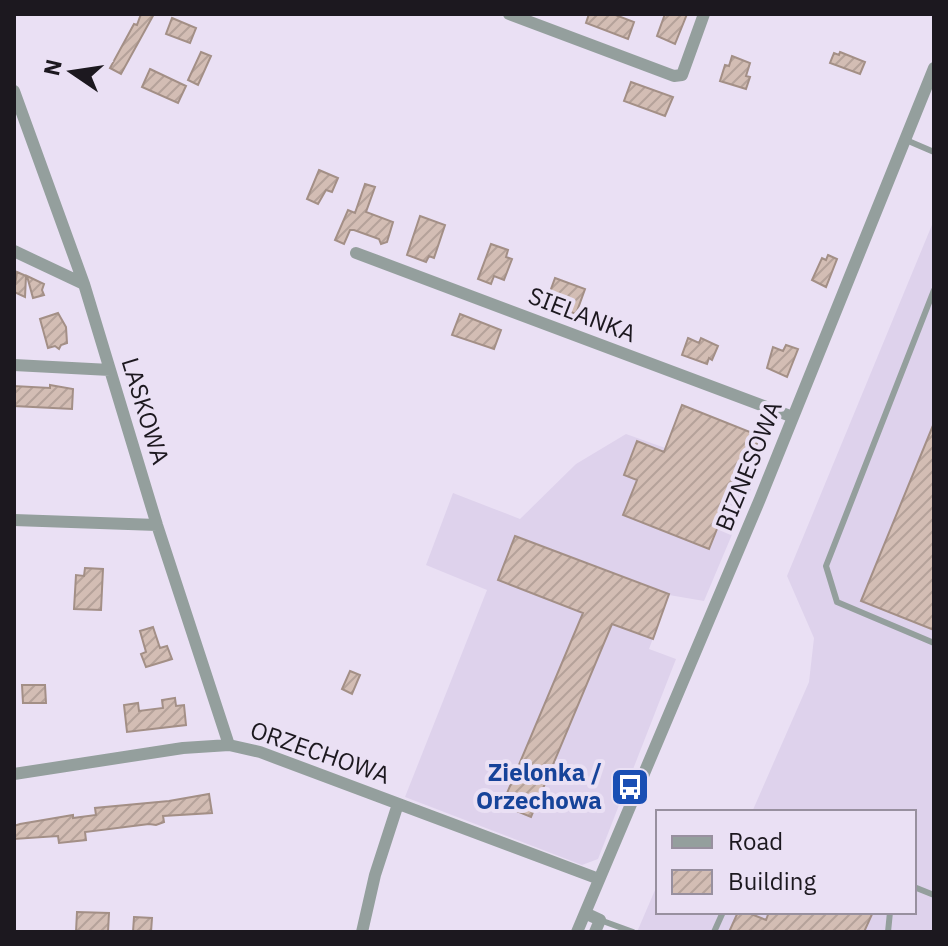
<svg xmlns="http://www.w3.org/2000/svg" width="948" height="946" viewBox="0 0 948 946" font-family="'IBM Plex Sans',sans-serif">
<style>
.built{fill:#ded2ec}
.building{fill:url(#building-hatch);stroke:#a38f86;stroke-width:2}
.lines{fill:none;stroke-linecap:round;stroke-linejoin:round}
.lane{stroke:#949f9d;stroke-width:6}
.street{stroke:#949f9d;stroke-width:12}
.labels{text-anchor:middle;stroke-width:8;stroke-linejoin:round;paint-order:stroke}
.street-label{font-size:24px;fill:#1c181f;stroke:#eae0f4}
.transit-label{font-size:24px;font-weight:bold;fill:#164399;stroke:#eae0f4;text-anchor:end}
</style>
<defs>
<pattern id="building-hatch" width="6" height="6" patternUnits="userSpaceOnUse" patternTransform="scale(2)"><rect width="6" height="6" fill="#d3bdb4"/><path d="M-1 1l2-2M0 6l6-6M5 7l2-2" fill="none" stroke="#b5a29a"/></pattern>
</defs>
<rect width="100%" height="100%" fill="#eae0f4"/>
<path class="built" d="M934 220V932H637L658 883V912H914V812H752L809 682 814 638 787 576Z
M626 434 755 480 704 601 669 595 649 649 676 659 598 859 582 865 405 797 487 590 426 565 453 493 520 519 576 464Z"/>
<path class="building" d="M141 14H154L121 74 110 68 134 24 137 25Z
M589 14H613L634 22 628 39 586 23Z
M665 14H687L675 44 657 36Z
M172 18 196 28 190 43 166 34Z
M201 52 211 56 198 85 188 80Z
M840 52 865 62 860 74 830 63 834 53 839 55Z
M732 56 750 63 746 76 750 77 746 89 720 81 725 65 729 66Z
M150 69 186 86 178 103 142 87Z
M631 82 673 97 665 116 624 101Z
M319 170 338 178 332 192 326 190 318 204 307 199Z
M365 184 375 187 366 212 393 222 387 242 381 244 379 239 354 230H350L344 244 335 240 348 210 355 213Z
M420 216 445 225 434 258 429 256 426 262 407 255Z
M491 244 508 250 506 257 512 259 504 280 494 276 491 284 478 279Z
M828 255 837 259 826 287 812 280 822 258 826 260Z
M17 272 26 276 25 297 14 292Z
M27 276 44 284 42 290 44 295 33 298Z
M555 278 585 289 576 314 546 303Z
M58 313 66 327 67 343 61 345 59 349 55 346 48 348 40 319Z
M460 314 501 330 494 349 452 335Z
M688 338 699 343 701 338 718 346 712 360 709 358 707 364 682 355Z
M786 345 798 349 787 377 767 368 773 347 783 351Z
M50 385 73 389 72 409 14 406V386L50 388Z
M682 405 760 436 747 468 742 466 709 549 623 515 637 480 624 475 637 441 664 452Z
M934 423V630L861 601Z
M515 536 669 594 653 639 612 624 531 817 502 805 583 613 498 580Z
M85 568 103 569 101 610 74 609 76 575 84 576Z
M153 627 160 648 167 646 172 659 146 667 141 654 146 652 140 631Z
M350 671 360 675 352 694 342 689Z
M22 685H45L46 703H23Z
M175 698 176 706 184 705 186 725 127 732 124 705 138 703 139 711 163 708 162 700Z
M209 794 212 813 163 816 164 822 156 825 149 824 85 832 86 840 59 843 58 836 14 839V826L20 824 73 815V818L96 815 95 808 169 801Z
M77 912 109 913 108 932H76Z
M738 912H746L766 920 769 912H873L864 932H729Z
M134 917 152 918 151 932H133Z"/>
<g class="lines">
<path class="lane" d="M906 140 934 152
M934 290 826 566 837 602 934 643
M914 887 934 895
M600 920 633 932
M714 932 723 912
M888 932 890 912"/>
<path class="street" d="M509 14 674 76 682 75 704 14
M14 91 84 284 157 525 229 745
M14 251 84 284
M356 253 793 417
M14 365 110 370
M14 520 157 525
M14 774 183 748 229 745 260 752 599 879
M585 913 600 920 595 932
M362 932 375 875 398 804
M577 932 760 499 934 68"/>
</g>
<defs>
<symbol id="bus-square" viewBox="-11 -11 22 22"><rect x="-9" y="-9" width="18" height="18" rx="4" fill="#1a4fb4" stroke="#eae0f4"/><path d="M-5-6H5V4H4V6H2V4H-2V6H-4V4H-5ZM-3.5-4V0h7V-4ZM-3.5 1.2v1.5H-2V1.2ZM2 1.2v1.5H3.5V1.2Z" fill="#fff"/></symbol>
</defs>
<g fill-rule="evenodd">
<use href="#bus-square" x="608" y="765" width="44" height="44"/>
</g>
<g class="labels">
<g class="street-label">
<text transform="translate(582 315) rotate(21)" y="8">SIELANKA</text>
<text transform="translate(145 411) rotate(73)" y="8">LASKOWA</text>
<text transform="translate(749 466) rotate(-68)" y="8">BIZNESOWA</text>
<text transform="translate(320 753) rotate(19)" y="8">ORZECHOWA</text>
</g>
<g class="transit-label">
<text x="602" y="781">Zielonka /<tspan x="602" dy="28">Orzechowa</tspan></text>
</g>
</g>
<rect width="948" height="946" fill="none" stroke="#1c181f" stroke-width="32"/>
<rect x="656" y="810" width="260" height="104" fill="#eae0f4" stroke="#98909f" stroke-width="2"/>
<rect x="672" y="836" width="40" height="12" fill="#949f9d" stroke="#98909f" stroke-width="2"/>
<text x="728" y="850" font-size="24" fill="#1c181f">Road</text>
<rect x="672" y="870" width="40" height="24" fill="url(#building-hatch)" stroke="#98909f" stroke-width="2"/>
<text x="728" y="890" font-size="24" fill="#1c181f">Building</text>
<g transform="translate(72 72) rotate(283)" stroke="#eae0f4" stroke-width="6" paint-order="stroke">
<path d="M0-6L14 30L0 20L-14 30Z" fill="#1c181f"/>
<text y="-12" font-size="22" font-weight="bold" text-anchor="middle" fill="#1c181f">N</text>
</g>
</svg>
